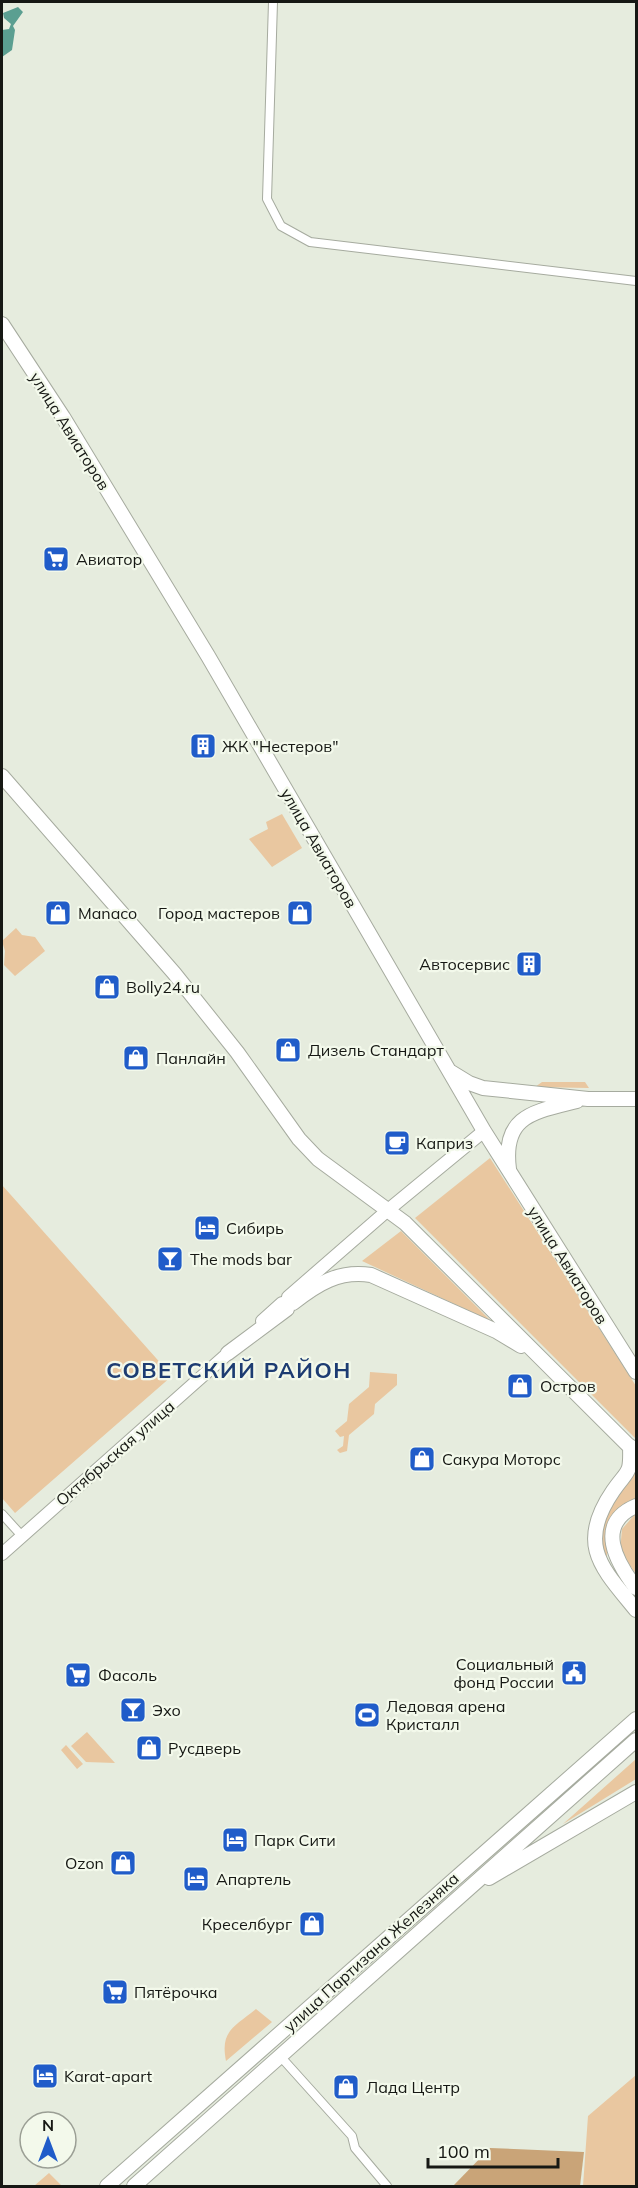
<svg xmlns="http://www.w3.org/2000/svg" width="638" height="2188" viewBox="0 0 638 2188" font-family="Mulish,sans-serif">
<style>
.green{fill:#e9c7a0}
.forest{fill:#c9a478}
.water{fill:#5b9f91}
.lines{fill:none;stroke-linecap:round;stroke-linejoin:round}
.street-casing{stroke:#a6ab9f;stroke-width:10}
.secondary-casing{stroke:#a6ab9f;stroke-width:14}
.primary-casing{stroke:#a6ab9f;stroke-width:16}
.street{stroke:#fff;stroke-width:8}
.secondary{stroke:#fff;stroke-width:12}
.primary{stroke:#fff;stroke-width:14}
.labels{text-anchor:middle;stroke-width:4.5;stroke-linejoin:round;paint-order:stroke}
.street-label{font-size:16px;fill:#161814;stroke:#f3f9eb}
.poi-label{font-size:16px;fill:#161814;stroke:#f3f9eb;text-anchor:start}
.district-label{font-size:22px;font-weight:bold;letter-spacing:1.5px;fill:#1d3c72;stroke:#f3f9eb}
</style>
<rect width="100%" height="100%" fill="#e6ecde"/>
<path class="green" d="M282 814 302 848 272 867 249 839 268 829 266 822Z
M16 928 22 935 35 937 45 951 15 976 4 965 5 951 2 941Z
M542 1082H585L589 1088 535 1087Z
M490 1158 636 1386V1439L415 1218Z
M2 1185 172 1376 15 1513 2 1498Z
M401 1231 491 1321 362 1261Z
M370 1372 397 1374V1385L375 1404 374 1414 349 1435 347 1451 340 1453 337 1450 343 1446 344 1436 340 1437 335 1431 347 1421 349 1404 369 1387Z
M636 1471V1498C616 1508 607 1535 607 1557H603C598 1515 612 1502 636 1471Z
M636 1513V1574L620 1551 622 1529Z
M87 1732 115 1763 86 1762 71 1746Z
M66 1745 83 1764 77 1769 61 1750Z
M636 1759V1779L563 1824Z
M256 2009 272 2022 226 2061C220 2031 234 2027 256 2009Z
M636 2075V2186H583L588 2116Z
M49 2173 62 2186H34Z"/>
<path class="forest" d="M490 2148 584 2152 580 2186H453Z"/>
<path class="water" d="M18 7 23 12 13 26 15 30 12 50 2 57V30L9 29 11 24 4 18 3 13Z"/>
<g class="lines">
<defs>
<path id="street" d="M273 2 267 199 281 226 310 242 636 281
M2 1514 22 1536
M280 2056 352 2136 355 2148 387 2186"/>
<path id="secondary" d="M288 1297 388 1210 484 1131
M262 1321 282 1303
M2 1554 234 1348"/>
<path id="primary" d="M2 324 63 417 208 656 484 1131 636 1372
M2 776 174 973 237 1052 299 1139 318 1159 405 1223 636 1453
M451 1072 469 1083 483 1088 588 1099H636
M509 1169C502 1115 534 1112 577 1101
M293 1303C317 1284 339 1270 371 1275L496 1331 521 1346
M228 1353 287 1309
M630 1446C631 1476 628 1469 613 1491 576 1545 602 1568 636 1610
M636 1506C594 1524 617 1563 636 1588
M489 1878 636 1792
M107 2186 636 1719
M134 2186 636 1740"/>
</defs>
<use href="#street" class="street-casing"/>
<use href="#secondary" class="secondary-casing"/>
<use href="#primary" class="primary-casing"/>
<use href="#street" class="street"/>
<use href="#secondary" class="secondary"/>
<use href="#primary" class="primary"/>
</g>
<defs>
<symbol id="supermarket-square" viewBox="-11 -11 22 22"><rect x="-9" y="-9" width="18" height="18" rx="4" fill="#205cc9" stroke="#f3f9eb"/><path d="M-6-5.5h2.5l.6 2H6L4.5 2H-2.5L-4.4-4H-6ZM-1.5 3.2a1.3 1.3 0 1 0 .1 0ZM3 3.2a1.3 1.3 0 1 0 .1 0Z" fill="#fff"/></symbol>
<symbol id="building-square" viewBox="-11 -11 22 22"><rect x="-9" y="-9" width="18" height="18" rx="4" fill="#205cc9" stroke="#f3f9eb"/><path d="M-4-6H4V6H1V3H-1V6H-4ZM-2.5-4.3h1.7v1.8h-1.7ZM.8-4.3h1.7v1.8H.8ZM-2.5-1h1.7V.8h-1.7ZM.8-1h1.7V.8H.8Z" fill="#fff"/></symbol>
<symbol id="shop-square" viewBox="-11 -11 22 22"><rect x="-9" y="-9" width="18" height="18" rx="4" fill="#205cc9" stroke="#f3f9eb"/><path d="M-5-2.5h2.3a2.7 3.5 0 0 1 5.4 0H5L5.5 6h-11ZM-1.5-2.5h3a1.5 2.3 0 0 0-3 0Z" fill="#fff"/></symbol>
<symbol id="cafe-square" viewBox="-11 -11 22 22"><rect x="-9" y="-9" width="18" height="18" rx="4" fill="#205cc9" stroke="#f3f9eb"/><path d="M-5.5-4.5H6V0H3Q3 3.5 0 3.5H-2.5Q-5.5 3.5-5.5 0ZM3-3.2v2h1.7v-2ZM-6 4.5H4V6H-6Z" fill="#fff"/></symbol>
<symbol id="hotel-square" viewBox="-11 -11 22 22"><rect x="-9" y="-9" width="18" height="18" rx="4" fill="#205cc9" stroke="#f3f9eb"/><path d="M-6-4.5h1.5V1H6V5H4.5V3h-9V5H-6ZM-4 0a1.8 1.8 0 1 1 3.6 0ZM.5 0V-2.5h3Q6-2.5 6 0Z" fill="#fff"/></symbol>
<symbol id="bar-square" viewBox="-11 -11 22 22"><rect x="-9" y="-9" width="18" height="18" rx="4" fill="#205cc9" stroke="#f3f9eb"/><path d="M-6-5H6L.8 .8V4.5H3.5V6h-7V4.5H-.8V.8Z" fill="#fff"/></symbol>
<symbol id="civic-square" viewBox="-11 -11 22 22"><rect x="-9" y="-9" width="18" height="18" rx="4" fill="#205cc9" stroke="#f3f9eb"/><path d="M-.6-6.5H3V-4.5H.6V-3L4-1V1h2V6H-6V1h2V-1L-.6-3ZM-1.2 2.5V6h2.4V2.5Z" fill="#fff"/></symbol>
<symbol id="stadium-square" viewBox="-11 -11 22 22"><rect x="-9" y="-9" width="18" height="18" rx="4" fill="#205cc9" stroke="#f3f9eb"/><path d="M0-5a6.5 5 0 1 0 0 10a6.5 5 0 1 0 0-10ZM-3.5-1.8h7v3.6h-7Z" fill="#fff"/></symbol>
</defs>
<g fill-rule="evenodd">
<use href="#supermarket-square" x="41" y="544" width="30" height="30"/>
<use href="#building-square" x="188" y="731" width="30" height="30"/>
<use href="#shop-square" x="43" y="898" width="30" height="30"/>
<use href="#shop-square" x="285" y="898" width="30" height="30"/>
<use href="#building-square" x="514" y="949" width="30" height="30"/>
<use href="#shop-square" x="92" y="972" width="30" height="30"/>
<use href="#shop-square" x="273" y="1035" width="30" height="30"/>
<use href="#shop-square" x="121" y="1043" width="30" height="30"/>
<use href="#cafe-square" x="382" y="1128" width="30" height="30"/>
<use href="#hotel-square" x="192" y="1213" width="30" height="30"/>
<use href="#bar-square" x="155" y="1244" width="30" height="30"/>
<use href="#shop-square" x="505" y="1371" width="30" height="30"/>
<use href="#shop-square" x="407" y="1444" width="30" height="30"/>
<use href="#civic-square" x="559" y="1658" width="30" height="30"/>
<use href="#supermarket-square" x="63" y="1660" width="30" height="30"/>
<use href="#bar-square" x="118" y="1695" width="30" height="30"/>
<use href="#stadium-square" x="352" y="1700" width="30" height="30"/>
<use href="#shop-square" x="134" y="1733" width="30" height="30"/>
<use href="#hotel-square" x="220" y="1825" width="30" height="30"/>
<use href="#shop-square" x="108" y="1848" width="30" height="30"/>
<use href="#hotel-square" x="181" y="1864" width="30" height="30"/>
<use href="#shop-square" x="297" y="1909" width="30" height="30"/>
<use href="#supermarket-square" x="100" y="1977" width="30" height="30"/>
<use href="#hotel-square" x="30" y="2061" width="30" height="30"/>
<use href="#shop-square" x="331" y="2072" width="30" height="30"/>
</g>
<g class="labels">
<g class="street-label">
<text transform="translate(70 431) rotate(58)" y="6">улица Авиаторов</text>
<text transform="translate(319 848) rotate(60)" y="6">улица Авиаторов</text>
<text transform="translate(568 1265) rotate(58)" y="6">улица Авиаторов</text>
<text transform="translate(115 1453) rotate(-41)" y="6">Октябрьская улица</text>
<text transform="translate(371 1952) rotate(-42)" y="6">улица Партизана Железняка</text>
</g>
<g class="poi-label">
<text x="76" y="565">Авиатор</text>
<text x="222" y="752">ЖК "Нестеров"</text>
<text x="78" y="919">Manaco</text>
<text x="280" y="919" text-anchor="end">Город мастеров</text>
<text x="510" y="970" text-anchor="end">Автосервис</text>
<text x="126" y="993">Bolly24.ru</text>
<text x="308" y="1056">Дизель Стандарт</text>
<text x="156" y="1064">Панлайн</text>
<text x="416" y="1149">Каприз</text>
<text x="226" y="1234">Сибирь</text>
<text x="190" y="1265">The mods bar</text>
<text x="540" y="1392">Остров</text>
<text x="442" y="1465">Сакура Моторс</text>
<text x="554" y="1670" text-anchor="end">Социальный<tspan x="554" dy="18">фонд России</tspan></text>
<text x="98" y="1681">Фасоль</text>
<text x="386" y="1712">Ледовая арена<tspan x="386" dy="18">Кристалл</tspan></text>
<text x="152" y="1716">Эхо</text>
<text x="168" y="1754">Русдверь</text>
<text x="254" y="1846">Парк Сити</text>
<text x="104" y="1869" text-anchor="end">Ozon</text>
<text x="216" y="1885">Апартель</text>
<text x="292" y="1930" text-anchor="end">Креселбург</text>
<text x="134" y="1998">Пятёрочка</text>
<text x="64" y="2082">Karat-apart</text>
<text x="366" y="2093">Лада Центр</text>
</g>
<g class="district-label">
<text x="229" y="1378">СОВЕТСКИЙ РАЙОН</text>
</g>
</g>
<rect width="638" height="2188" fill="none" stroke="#161814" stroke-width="6"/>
<g transform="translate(48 2140)"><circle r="28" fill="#f3f9eb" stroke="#9b9f95" stroke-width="1.5"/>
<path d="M0-4.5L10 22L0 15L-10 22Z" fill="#205cc9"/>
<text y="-9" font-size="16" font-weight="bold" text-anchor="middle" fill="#161814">N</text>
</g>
<path d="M428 2158v9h130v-9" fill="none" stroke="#161814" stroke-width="3"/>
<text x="437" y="2158" font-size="18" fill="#161814" stroke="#f3f9eb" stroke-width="4.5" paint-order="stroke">100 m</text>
</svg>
